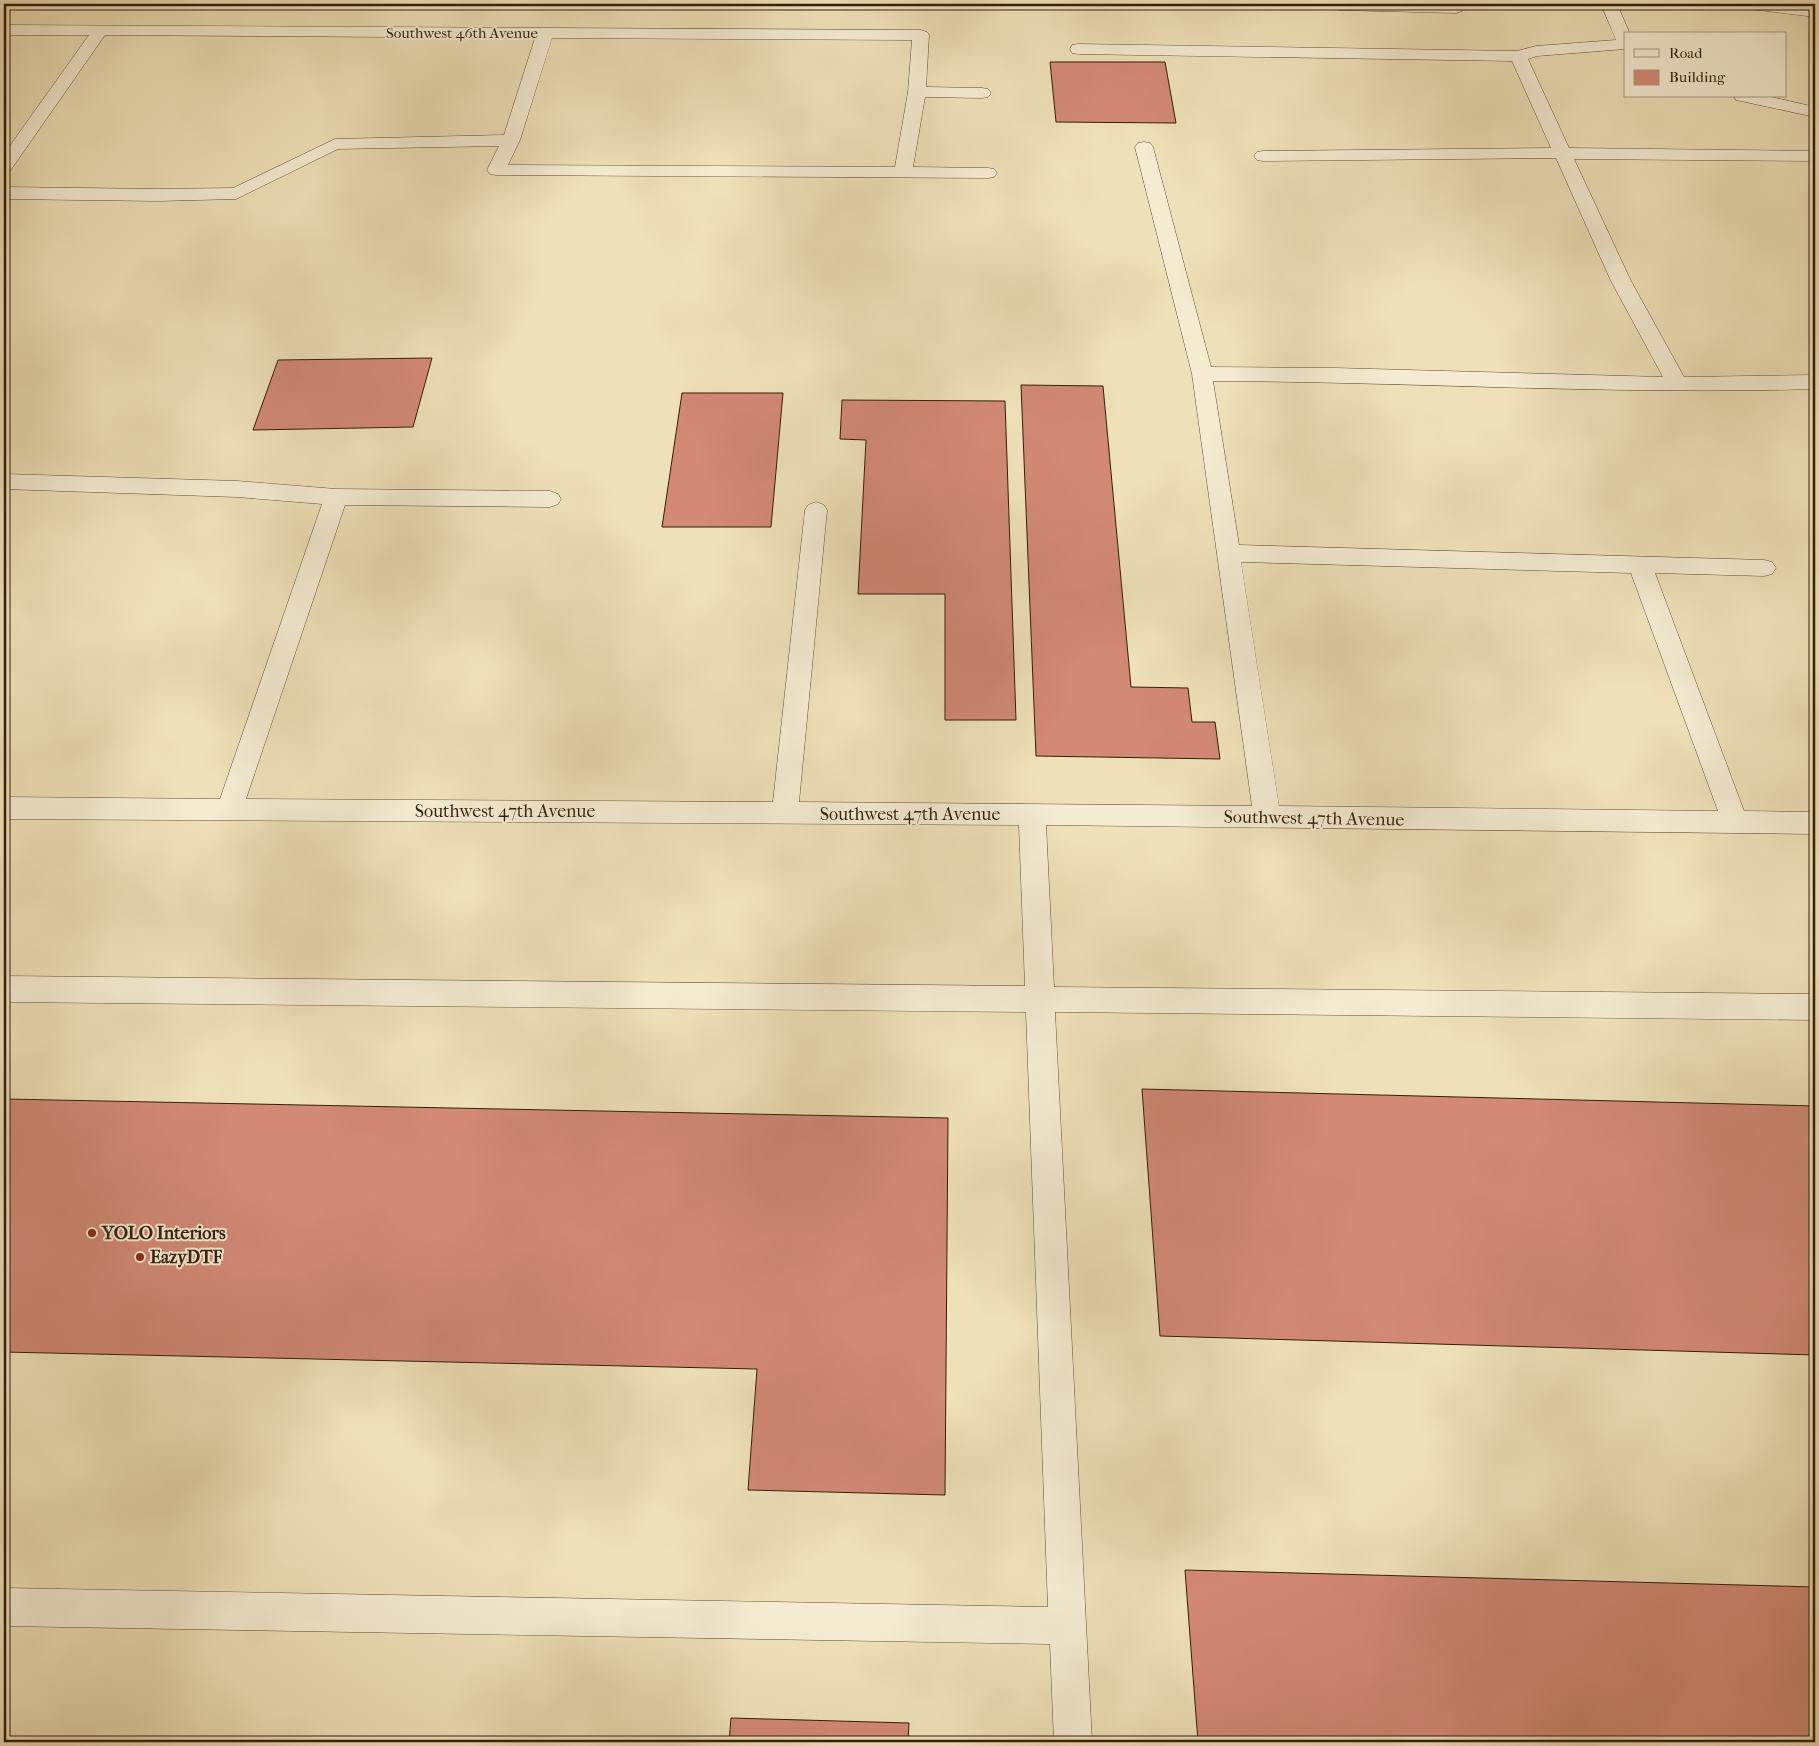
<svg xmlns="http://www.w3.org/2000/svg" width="1819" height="1746" viewBox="0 0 1819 1746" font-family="'IM FELL French Canon',serif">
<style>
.building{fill:#d28976;stroke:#331e0a}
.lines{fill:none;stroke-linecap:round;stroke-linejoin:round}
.minor-casing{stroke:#624e36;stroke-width:1}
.minor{fill:#f4ebd1;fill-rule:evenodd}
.poi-dot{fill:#8f2418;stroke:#f4ebd1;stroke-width:2}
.labels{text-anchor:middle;stroke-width:4;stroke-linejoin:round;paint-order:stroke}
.far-street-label{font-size:15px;fill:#331e0a;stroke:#f4ebd1}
.street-label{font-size:18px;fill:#331e0a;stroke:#f4ebd1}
.poi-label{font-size:18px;font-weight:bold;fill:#331e0a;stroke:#f4ebd1;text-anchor:start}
</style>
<rect width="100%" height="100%" fill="#eee0b8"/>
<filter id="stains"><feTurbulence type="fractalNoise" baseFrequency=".004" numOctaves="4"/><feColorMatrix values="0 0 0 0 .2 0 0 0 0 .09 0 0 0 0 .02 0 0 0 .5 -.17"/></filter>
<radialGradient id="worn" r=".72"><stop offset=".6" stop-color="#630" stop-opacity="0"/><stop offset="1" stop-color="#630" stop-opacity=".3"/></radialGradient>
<path class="building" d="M1050 62H1165L1176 123 1056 122Z
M432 358 413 427 253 430 278 360Z
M1021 385 1103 386 1131 687 1188 688 1192 722H1215L1220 759 1036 756Z
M682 393H783L771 527H662Z
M842 400 1005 401 1016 720H945V594H858L866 440 840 439Z
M1142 1089 1815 1106V1355L1160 1336Z
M4 1099 948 1118 945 1495 748 1490 757 1369 4 1352Z
M1185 1570 1815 1587V1742H1198Z
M731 1718 909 1723 908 1742H729Z"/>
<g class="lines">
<defs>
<path id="minor" d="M1332 4H1463L1464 8 1462 11 1456 13 1339 10 1333 8Z
M1601 4H1617L1630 34H1625V49L1537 56 1528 59 1569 148 1815 151V161L1574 159 1631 281 1684 377 1815 375V389C1615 395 1414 382 1213 381L1239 545 1764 560 1772 562 1776 568 1772 574 1764 576 1655 573 1744 811 1815 812V834L1046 825 1054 987 1815 994V1020L1055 1012 1092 1742H1054L1050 1644 4 1626V1588L1048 1607 1026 1012 4 1002V976L1025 986 1019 825 4 819V797L220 799 322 504 237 497 4 489V474L237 481 336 489 550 491 558 494 561 499 558 504 550 507 345 505 246 799 773 802 805 510 808 505 816 502 824 505 827 510 799 802 1252 806 1192 374 1135 147 1138 143 1144 142 1150 143 1153 147 1211 367 1335 368 1663 377 1611 281 1556 158 1263 161 1257 160 1254 156 1257 152 1263 151 1551 148 1512 61 1078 54 1072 53 1070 49 1072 45 1078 44 1517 51 1536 46 1616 40ZM1241 562 1631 573 1718 811 1279 806Z
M1743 4H1788L1815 7V17L1751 9 1745 7Z
M4 25 921 30 927 32 929 35 926 87 982 88 988 89 991 93 988 97 982 98 925 97 913 167 988 168 994 169 997 173 994 177 988 178 496 175 490 174 487 170 499 146 338 149 236 199 158 201 4 199V187L158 189 233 188 335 139 504 135 535 38 105 35 10 171 4 172V154L89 35H4ZM552 38 912 40 908 92 895 167 508 165 520 140Z
M1734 96H1767L1815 107V117L1736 100Z"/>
</defs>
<use href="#minor" class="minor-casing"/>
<use href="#minor" class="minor"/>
</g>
<g class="poi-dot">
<circle cx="92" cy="1233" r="5"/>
<circle cx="140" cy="1257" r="5"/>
</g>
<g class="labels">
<g class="far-street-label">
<text x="462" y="38">Southwest 46th Avenue</text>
</g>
<g class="street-label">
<text x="505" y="817">Southwest 47th Avenue</text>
<text x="910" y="820">Southwest 47th Avenue</text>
<text transform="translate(1314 818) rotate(1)" y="6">Southwest 47th Avenue</text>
</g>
<g class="poi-label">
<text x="102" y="1239">YOLO Interiors</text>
<text x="150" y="1263">EazyDTF</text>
</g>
</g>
<rect width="1819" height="1746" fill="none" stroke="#eee0b8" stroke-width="20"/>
<rect x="5" y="5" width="1809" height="1736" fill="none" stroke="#331e0a" stroke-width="2.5"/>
<rect x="10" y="10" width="1799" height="1726" fill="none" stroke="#331e0a"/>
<rect x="1624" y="32" width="162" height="65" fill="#f4ebd1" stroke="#a79981"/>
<rect x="1634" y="49" width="25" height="8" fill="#f4ebd1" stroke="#a79981"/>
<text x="1669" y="58" font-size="15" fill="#331e0a">Road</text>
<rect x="1634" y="70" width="25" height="15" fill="#d28976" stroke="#a79981"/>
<text x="1669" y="82" font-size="15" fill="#331e0a">Building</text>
<rect width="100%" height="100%" filter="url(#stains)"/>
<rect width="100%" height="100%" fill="url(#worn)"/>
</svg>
